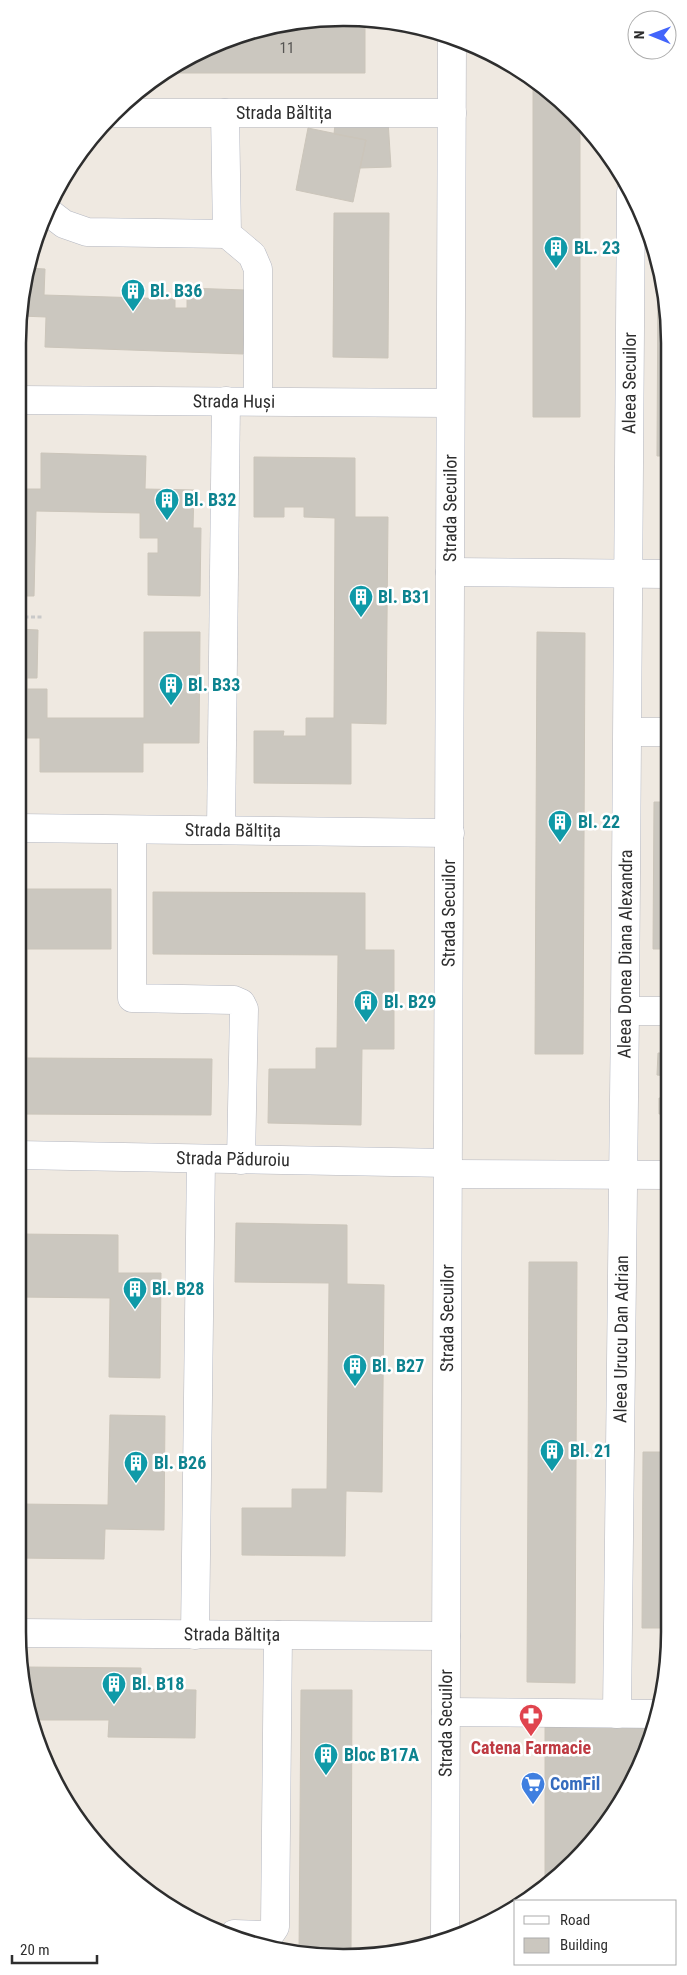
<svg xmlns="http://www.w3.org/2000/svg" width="687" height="1975" viewBox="0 0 687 1975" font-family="'Roboto Condensed',sans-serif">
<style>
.building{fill:#cbc7bf;stroke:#cbc5ba}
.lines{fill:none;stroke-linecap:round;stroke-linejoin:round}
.minor-casing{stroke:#b4b7c1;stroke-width:29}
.path{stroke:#c9c9c9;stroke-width:3;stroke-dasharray:4 2.5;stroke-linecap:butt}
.minor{stroke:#fff;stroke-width:28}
.labels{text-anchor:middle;stroke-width:5;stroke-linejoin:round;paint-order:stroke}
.number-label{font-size:15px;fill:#555452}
.street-label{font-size:18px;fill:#2e2e2e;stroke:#fff}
.culture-label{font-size:18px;font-weight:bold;fill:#0d838f;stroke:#fff;text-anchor:start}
.health-label{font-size:18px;font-weight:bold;fill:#be3a42;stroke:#fff}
.shop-label{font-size:18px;font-weight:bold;fill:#366cbe;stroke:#fff;text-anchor:start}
.rim{fill:none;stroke:#2e2e2e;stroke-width:2.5}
</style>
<rect width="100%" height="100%" fill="#efe9e1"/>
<path class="building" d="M365 18V73H164L180 61 238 35 301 20Z
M533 83 580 121V417H533Z
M388 121 391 167 360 168 366 140 334 134 335 124Z
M308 128 366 140 353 202 296 190Z
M334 213H389L388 358 333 357Z
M27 268 45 269 44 295 175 299V308H187V288L245 290 243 354 45 347 46 317 21 316Z
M658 273 667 301V456H657Z
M41 453 146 456 145 489 194 490 193 528H201L200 596 148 595V553H158V538H140V513L36 511 34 596H18V489H41Z
M254 457 355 458V517H388L386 724 351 723V784L254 783V731H284L283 736H306V718H334L335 518 304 517V507H284V517H254Z
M18 629 38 630 37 678H27V689H47V718H144V632H200L199 743H143V772H40V738H18Z
M537 632 585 633 583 1054H535Z
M654 802H668V949H653Z
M18 889H111V949H27V1058L212 1059 211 1115 18 1114Z
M153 892 365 893V950H394V1049H362L361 1125 268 1123 269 1069H316V1048H337L338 955 153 954Z
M658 1053H668V1076L657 1075Z
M659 1098H668V1114H659Z
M236 1223 347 1225V1284L384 1285 382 1492 346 1491 345 1556 242 1555V1508H292V1489H327L329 1283 235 1282Z
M18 1234 118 1235V1273H161L160 1378 109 1377 110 1298 18 1297Z
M529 1262H577L575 1683 527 1682Z
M110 1415 165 1416 164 1530 105 1529 104 1559 18 1558V1504L108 1505Z
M643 1452H669V1628H642Z
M25 1667 141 1668V1689L196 1690 195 1738 108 1737 109 1720H35Z
M301 1690H352L351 1952 299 1954Z
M545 1727H653L614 1813 545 1882Z"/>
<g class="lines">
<defs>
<g id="minor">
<path id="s1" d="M115 113H452"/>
<path d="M225 113 227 234 252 255 258 269V401"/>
<path d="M47 211 64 224 87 232 227 234"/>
<path id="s2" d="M18 400 450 403"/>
<path d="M450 572 667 574"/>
<path d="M628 732H668"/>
<path id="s3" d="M18 828 450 833"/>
<path d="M132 830V998L234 1000 241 1003 244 1009 241 1160"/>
<path d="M221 830 226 401"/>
<path d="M625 1011H668"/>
<path id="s4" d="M18 1155 448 1163"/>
<path d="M449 1174 669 1175"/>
<path id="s5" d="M18 1633 446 1636"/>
<path d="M195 1635 201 1159"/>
<path d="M446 1712 659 1714"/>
<path id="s6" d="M617 1714 625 1011 631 192"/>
<path d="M234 1934 261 1935 271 1933 275 1927 278 1635"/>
<path id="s7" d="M445 1938 452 39"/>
</g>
</defs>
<use href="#minor" class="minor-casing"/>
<path class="path" d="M18 617H44"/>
<use href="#minor" class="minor"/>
</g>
<defs>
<symbol id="building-pin" viewBox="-11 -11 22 30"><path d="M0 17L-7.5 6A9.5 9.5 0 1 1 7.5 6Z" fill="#0f9aa8" stroke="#fff"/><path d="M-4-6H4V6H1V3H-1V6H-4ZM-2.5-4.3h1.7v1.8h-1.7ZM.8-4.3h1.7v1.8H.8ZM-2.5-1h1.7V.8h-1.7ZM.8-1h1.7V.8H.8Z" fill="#fff"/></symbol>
<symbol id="pharmacy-pin" viewBox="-11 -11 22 30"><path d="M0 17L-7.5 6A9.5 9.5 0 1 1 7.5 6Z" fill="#e0444e" stroke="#fff"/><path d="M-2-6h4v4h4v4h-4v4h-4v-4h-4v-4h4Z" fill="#fff"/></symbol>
<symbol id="supermarket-pin" viewBox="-11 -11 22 30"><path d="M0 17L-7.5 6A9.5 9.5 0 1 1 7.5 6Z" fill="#3f7fe0" stroke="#fff"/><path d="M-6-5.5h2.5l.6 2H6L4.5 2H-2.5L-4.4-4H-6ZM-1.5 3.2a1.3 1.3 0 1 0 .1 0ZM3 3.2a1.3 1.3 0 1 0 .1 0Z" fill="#fff"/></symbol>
</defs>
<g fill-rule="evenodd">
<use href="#building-pin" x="542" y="234" width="28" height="38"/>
<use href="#building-pin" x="119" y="277" width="28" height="38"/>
<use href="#building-pin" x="153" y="486" width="28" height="38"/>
<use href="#building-pin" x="347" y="583" width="28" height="38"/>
<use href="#building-pin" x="157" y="671" width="28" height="38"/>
<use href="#building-pin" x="546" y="808" width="28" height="38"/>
<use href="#building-pin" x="352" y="988" width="28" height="38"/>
<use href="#building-pin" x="121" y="1275" width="28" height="38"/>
<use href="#building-pin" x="341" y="1352" width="28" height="38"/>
<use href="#building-pin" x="538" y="1437" width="28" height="38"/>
<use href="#building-pin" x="122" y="1449" width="28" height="38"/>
<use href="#building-pin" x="100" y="1670" width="28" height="38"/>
<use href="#pharmacy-pin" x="517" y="1702" width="28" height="38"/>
<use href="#building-pin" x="312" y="1741" width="28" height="38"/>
<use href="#supermarket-pin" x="519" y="1770" width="28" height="38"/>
</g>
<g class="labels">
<g class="number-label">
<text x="287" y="53">11</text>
</g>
<g class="street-label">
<text dy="6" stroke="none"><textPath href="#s1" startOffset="169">Strada Băltița</textPath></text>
<text dy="6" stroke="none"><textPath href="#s6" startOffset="1331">Aleea Secuilor</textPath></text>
<text dy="6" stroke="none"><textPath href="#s2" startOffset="216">Strada Huși</textPath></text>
<text dy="6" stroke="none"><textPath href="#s7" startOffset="1430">Strada Secuilor</textPath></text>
<text dy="6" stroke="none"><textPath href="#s3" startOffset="215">Strada Băltița</textPath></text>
<text dy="6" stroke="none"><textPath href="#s7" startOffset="1025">Strada Secuilor</textPath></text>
<text dy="6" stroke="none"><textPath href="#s6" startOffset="760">Aleea Donea Diana Alexandra</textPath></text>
<text dy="6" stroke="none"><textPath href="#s4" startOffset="215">Strada Păduroiu</textPath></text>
<text dy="6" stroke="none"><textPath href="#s7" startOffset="620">Strada Secuilor</textPath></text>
<text dy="6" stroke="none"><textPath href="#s6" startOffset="375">Aleea Urucu Dan Adrian</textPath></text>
<text dy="6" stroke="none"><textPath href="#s5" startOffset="214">Strada Băltița</textPath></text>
<text dy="6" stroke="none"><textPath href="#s7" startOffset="215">Strada Secuilor</textPath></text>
</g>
<g class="culture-label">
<text x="574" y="254">BL. 23</text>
<text x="150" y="297">Bl. B36</text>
<text x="184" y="506">Bl. B32</text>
<text x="378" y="603">Bl. B31</text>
<text x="188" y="691">Bl. B33</text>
<text x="578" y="828">Bl. 22</text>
<text x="384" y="1008">Bl. B29</text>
<text x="152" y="1295">Bl. B28</text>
<text x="372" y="1372">Bl. B27</text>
<text x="570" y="1457">Bl. 21</text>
<text x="154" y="1469">Bl. B26</text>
<text x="132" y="1690">Bl. B18</text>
<text x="344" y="1761">Bloc B17A</text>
</g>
<g class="health-label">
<text x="531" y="1754">Catena Farmacie</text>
</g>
<g class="shop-label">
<text x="550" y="1790">ComFil</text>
</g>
</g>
<path d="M0 0H687V1975H0ZM343 26H344A317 317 0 0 1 661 343V1632A317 317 0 0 1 344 1949H343A317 317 0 0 1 26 1632V343A317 317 0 0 1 343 26Z" fill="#fff" fill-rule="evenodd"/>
<path class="rim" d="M343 26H344A317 317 0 0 1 661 343V1632A317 317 0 0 1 344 1949H343A317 317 0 0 1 26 1632V343A317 317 0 0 1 343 26Z"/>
<rect x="514" y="1900" width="162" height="65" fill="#ffffff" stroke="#ababab"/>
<rect x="524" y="1916" width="25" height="8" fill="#ffffff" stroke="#ababab"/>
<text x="560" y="1925" font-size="15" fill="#2e2e2e">Road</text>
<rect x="524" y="1938" width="25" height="15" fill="#cbc7bf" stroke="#ababab"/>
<text x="560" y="1950" font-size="15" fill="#2e2e2e">Building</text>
<g transform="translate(652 35) rotate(271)"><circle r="24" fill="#ffffff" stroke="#ababab"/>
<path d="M0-4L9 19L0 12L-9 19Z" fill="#4264fb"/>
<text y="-8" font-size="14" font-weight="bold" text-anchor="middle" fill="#2e2e2e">N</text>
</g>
<path d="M12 1955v8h85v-8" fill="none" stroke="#2e2e2e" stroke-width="2.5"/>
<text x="20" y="1955" font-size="15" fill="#2e2e2e" stroke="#ffffff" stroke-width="4" paint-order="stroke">20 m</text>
</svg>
